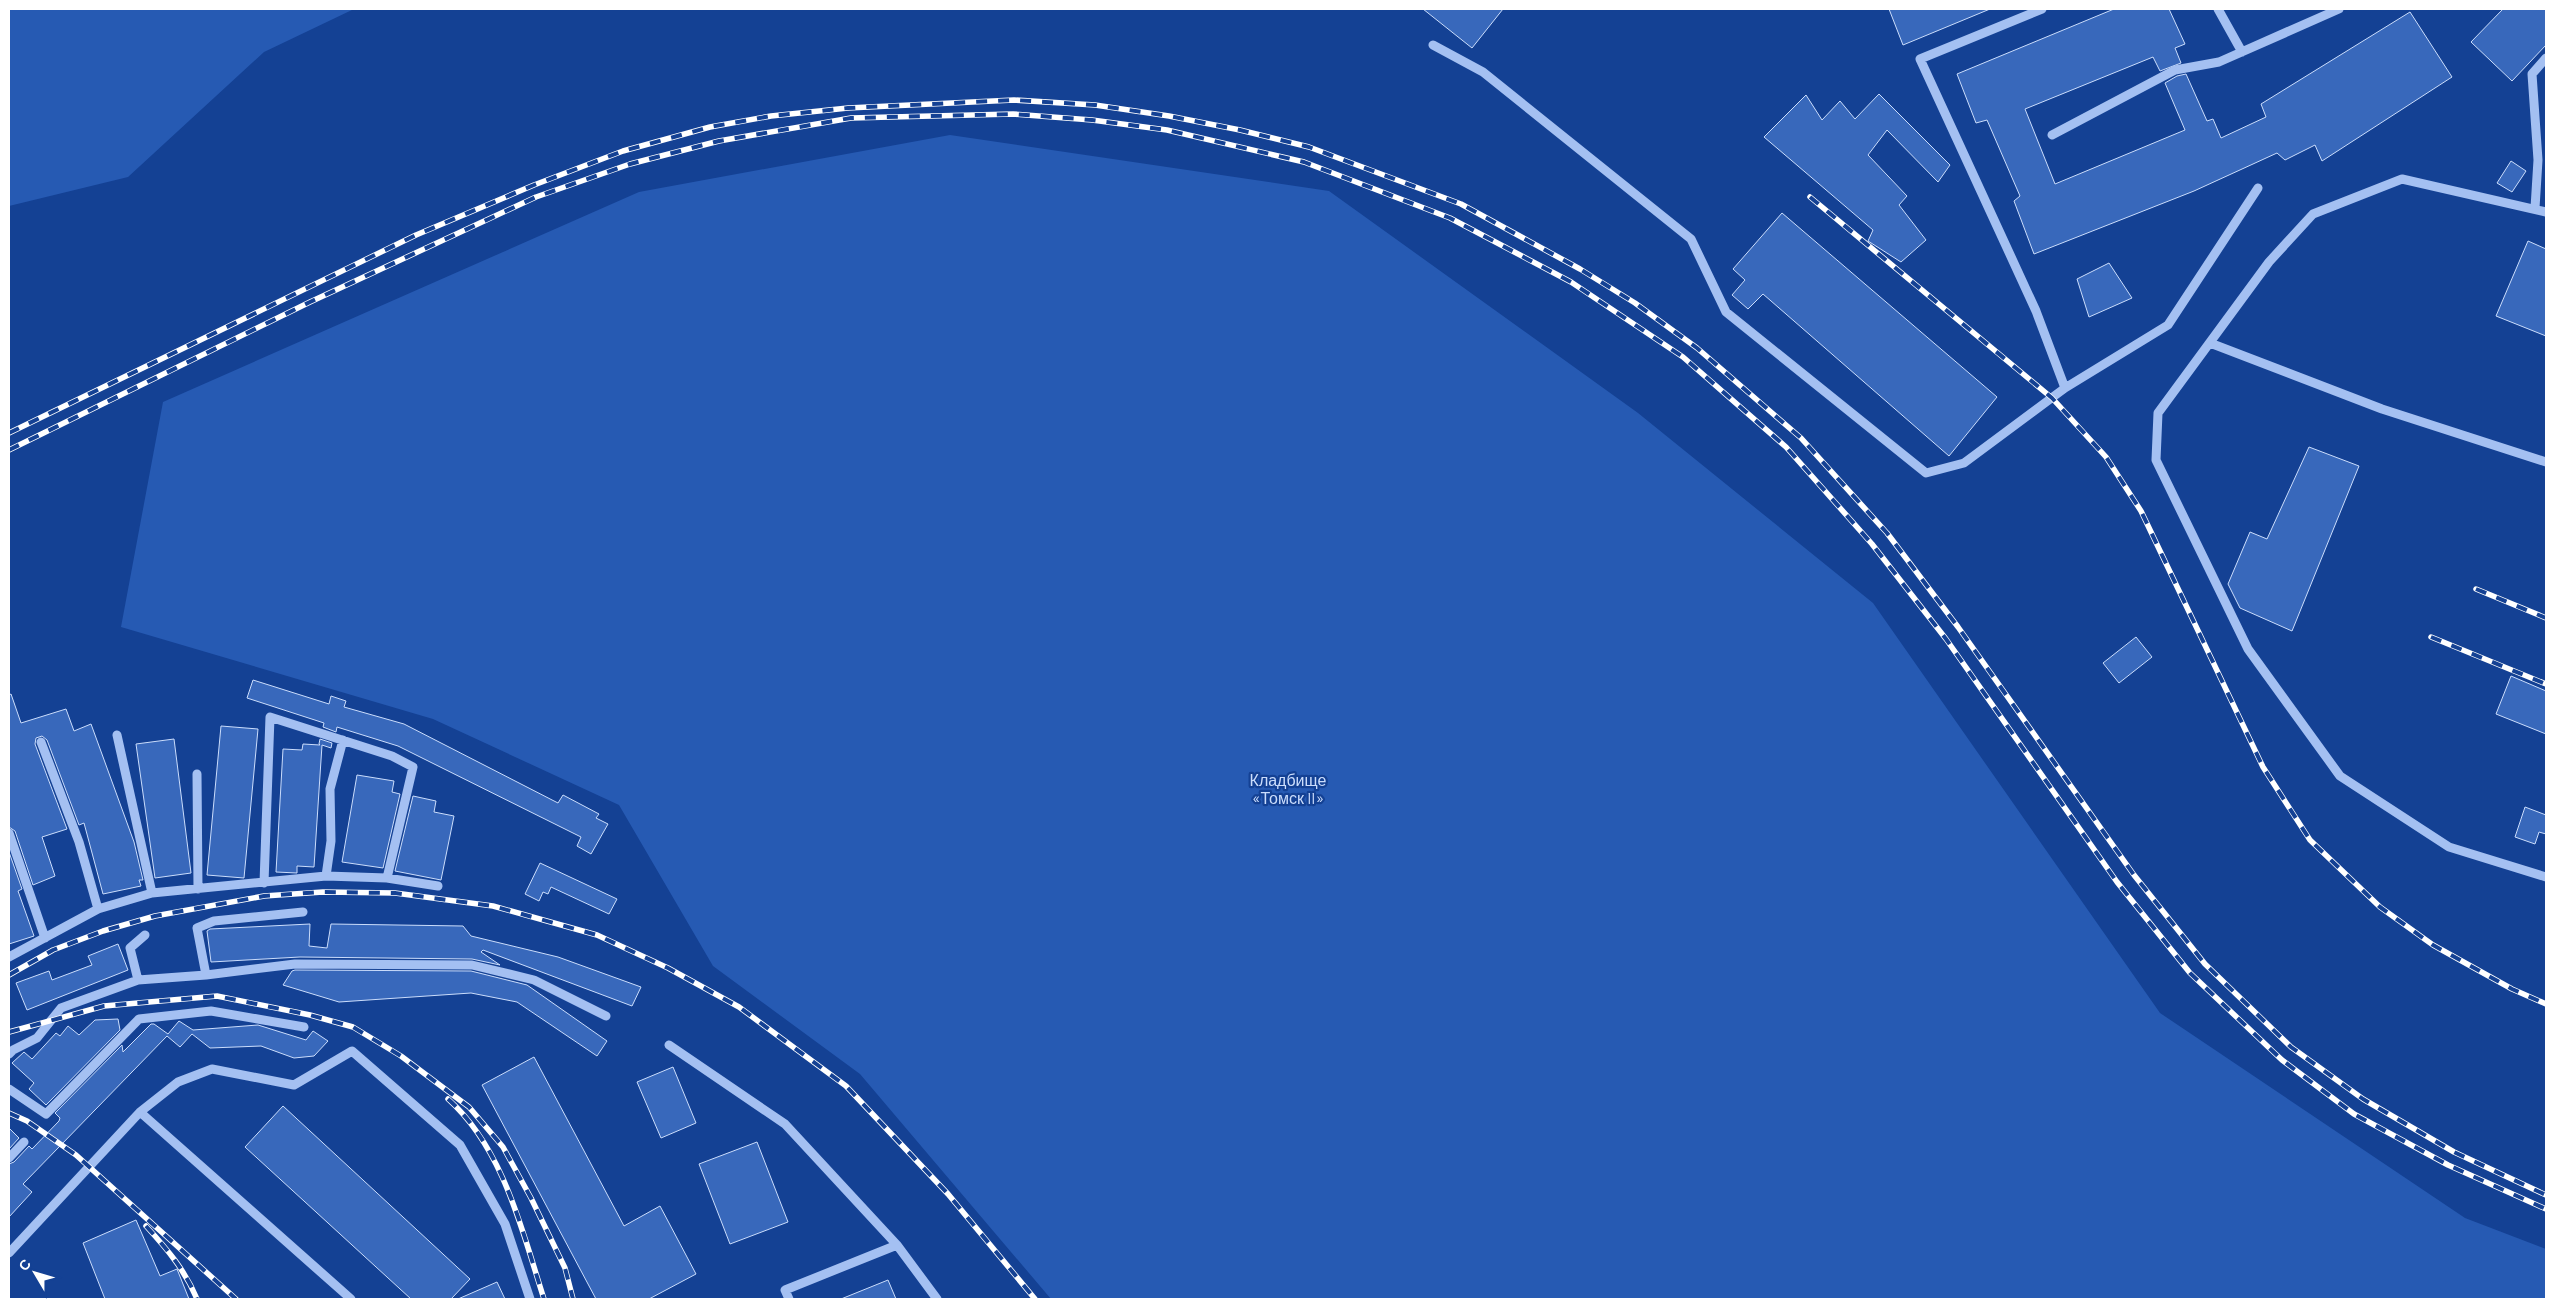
<svg xmlns="http://www.w3.org/2000/svg" width="2555" height="1308" viewBox="0 0 2555 1308" font-family="Barlow,sans-serif">
<style>
.green{fill:#265ab3}
.building{fill:#3868bb;stroke:#cbddfc}
.lines{fill:none;stroke-linecap:round;stroke-linejoin:round}
.minor{stroke:#a4c0f2;stroke-width:9}
.rail-casing{stroke:#fff;stroke-width:5.5}
.rail{stroke:#144194;stroke-width:4;stroke-dasharray:11;stroke-linecap:butt}
.labels{text-anchor:middle;stroke-width:4.5;stroke-linejoin:round;paint-order:stroke}
.park-label{font-size:16px;fill:#cbddfc;stroke:#144194}
</style>
<rect width="100%" height="100%" fill="#144194"/>
<path class="green" d="M9 9H354L264 52 128 177 9 206Z
M950 135 1329 191 1638 413 1873 603 2160 1013 2465 1218 2546 1249V1299H1051L860 1074 713 966 619 805 433 719 121 627 163 402 639 192Z"/>
<path class="building" d="M1423 9H1503L1472 48Z
M1889 9H1990L1903 45Z
M2114 9H2169L2185 44 2175 48 2181 63 2160 71 2153 57 2025 109 2055 184 2185 130 2165 83 2177 76 2186 74 2207 121 2213 119 2221 138 2266 117 2261 104 2410 12 2452 77 2322 161 2315 145 2285 160 2277 153 2194 191 2034 254 2014 201 2020 196 1987 120 1976 123 1957 74Z
M2503 9H2546V45L2512 81 2471 42Z
M1879 94 1950 165 1938 182 1887 130 1868 155 1907 196 1899 205 1926 240 1901 262 1868 241 1873 230 1764 137 1806 95 1822 120 1840 101 1855 119Z
M2511 161 2526 171 2512 192 2497 183Z
M1782 213 1997 397 1949 456 1763 294 1748 309 1732 295 1745 280 1733 269Z
M2528 241 2546 249V336L2496 316Z
M2109 263 2132 298 2089 317 2077 279Z
M2309 447 2359 466 2292 631 2240 608 2228 584 2250 532 2267 539Z
M2136 637 2152 657 2119 683 2103 663Z
M2511 676 2546 691V734L2496 714Z
M253 680 329 704 331 696 346 701 344 707 404 724 558 803 563 795 599 814 596 818 608 824 591 854 577 846 581 837 398 746 337 727 336 732 323 727 324 723 247 698Z
M11 694 21 723 66 709 74 731 91 724 134 842 143 880H139L141 886 103 894 84 823 79 825 47 740 42 736 36 738 35 744 67 829 42 837 55 876 33 885 15 831 9 827V695Z
M221 726 258 729 244 878 207 875Z
M174 739 191 873 155 878 136 744Z
M320 739 332 743 331 748 322 745 314 867 297 866V873L276 872 283 749 302 750 303 744 320 745 319 744Z
M357 775 394 781 392 792 400 794 383 868 342 862Z
M413 796 436 801 434 812 454 816 441 880 395 871Z
M2525 807 2546 815V834L2539 832 2535 844 2515 837Z
M9 852 22 889 18 891 34 936 9 944Z
M540 863 617 899 609 914 551 887 548 894 543 892 539 901 525 894Z
M310 924 309 946 327 948 331 924 463 926 471 936 558 957 641 987 632 1006 483 950 481 952 500 965 472 959 300 957 211 962 207 931 210 929Z
M118 944 128 970 27 1010 16 983 49 971 52 980 92 965 88 956Z
M295 970 471 971 527 985 607 1041 597 1056 517 1002 471 993 339 1002 283 985 292 971Z
M118 1019 120 1030 46 1105 29 1089 34 1083 12 1063 24 1052 32 1059 56 1033 60 1036 68 1026 79 1035 95 1020Z
M179 1021 193 1030 258 1025 306 1040 313 1031 328 1041 314 1056 294 1058 261 1046 210 1048 192 1034 180 1047 167 1036 23 1184 32 1192 9 1217V1164L14 1162 29 1146 32 1149 59 1121 60 1118 55 1113 122 1045 123 1052 151 1024H154L168 1034Z
M534 1057 624 1226 660 1206 696 1274 649 1299H596L482 1085Z
M673 1067 696 1123 661 1138 637 1082Z
M283 1106 470 1279 451 1299H411L245 1147Z
M9 1128 19 1138 9 1149Z
M757 1142 788 1222 730 1244 699 1164Z
M136 1220 160 1276 177 1269 189 1299H105L83 1243Z
M888 1280 896 1299H841Z
M497 1282 505 1299H458Z"/>
<g class="lines">
<path class="minor" d="M2042 9 1920 59 2036 311 2065 388
M2218 9 2242 52
M1433 45 1483 72 1691 239 1726 312 1926 473 1964 463 2065 388 2168 325 2258 188
M2052 135 2175 70 2219 62 2339 9
M2535 208 2538 160 2532 74 2546 58
M2546 212 2402 179 2313 214 2269 262 2158 413 2156 460 2248 649 2340 776 2449 847 2546 877
M2210 343 2382 409 2546 462
M117 735 152 893
M41 742 79 842 98 909
M197 774 198 889
M9 833 45 938
M326 876 331 841 330 789 343 740
M264 883 270 717 392 756 413 767 387 878
M9 957 98 909 152 893 326 876 387 878 438 886
M206 975 197 928 214 921 303 912
M138 980 130 948 145 935
M669 1045 785 1124 897 1245 937 1299
M9 1054 13 1050 37 1038 61 1008 138 980 206 975 295 964 472 965 534 980 606 1016
M9 1089 46 1114 139 1019 211 1011 304 1027
M9 1158 24 1142
M9 1253 140 1112
M351 1299 140 1112 178 1082 212 1069 294 1085 352 1051 460 1145 505 1224 530 1299
M789 1299 785 1290 897 1245"/>
<defs>
<path id="rail" d="M1810 197 2052 398 2106 457 2141 511 2263 767 2310 840 2380 907 2433 945 2512 989 2546 1004
M9 433 416 235 534 185 623 151 710 127 771 116 848 108 1014 100 1095 105 1169 116 1240 130 1309 147 1461 204 1580 269 1635 303 1697 348 1801 438 1887 533 1958 627 2134 875 2205 964 2291 1047 2363 1099 2454 1152 2546 1195
M9 450 310 302 536 197 630 164 719 141 851 118 1013 114 1092 120 1167 130 1304 162 1450 218 1571 282 1683 357 1786 447 1872 544 1946 639 2117 882 2190 973 2282 1060 2354 1114 2448 1165 2546 1209
M2476 589 2546 618
M2431 637 2546 684
M9 975 53 950 103 931 155 916 264 896 323 892 395 893 493 906 597 935 668 968 739 1007 846 1086 948 1194 1035 1299
M9 1032 104 1006 217 996 310 1015 353 1027 401 1056 469 1107 503 1147 531 1198 565 1268 573 1299
M448 1099C504 1149 522 1231 544 1299
M9 1113 27 1121 76 1155 236 1299
M146 1226C167 1249 185 1270 197 1299"/>
</defs>
<use href="#rail" class="rail-casing"/>
<use href="#rail" class="rail"/>
</g>
<g class="labels">
<g class="park-label">
<text x="1288" y="786">Кладбище<tspan x="1288" dy="18">«Томск II»</tspan></text>
</g>
</g>
<rect width="2555" height="1308" fill="none" stroke="#ffffff" stroke-width="20"/>
<g transform="translate(35 1273) rotate(308)" stroke="#144194" stroke-width="4" paint-order="stroke">
<path d="M0-4L9 19L0 12L-9 19Z" fill="#ffffff"/>
<text y="-8" font-size="14" font-weight="bold" text-anchor="middle" fill="#ffffff">С</text>
</g>
</svg>
